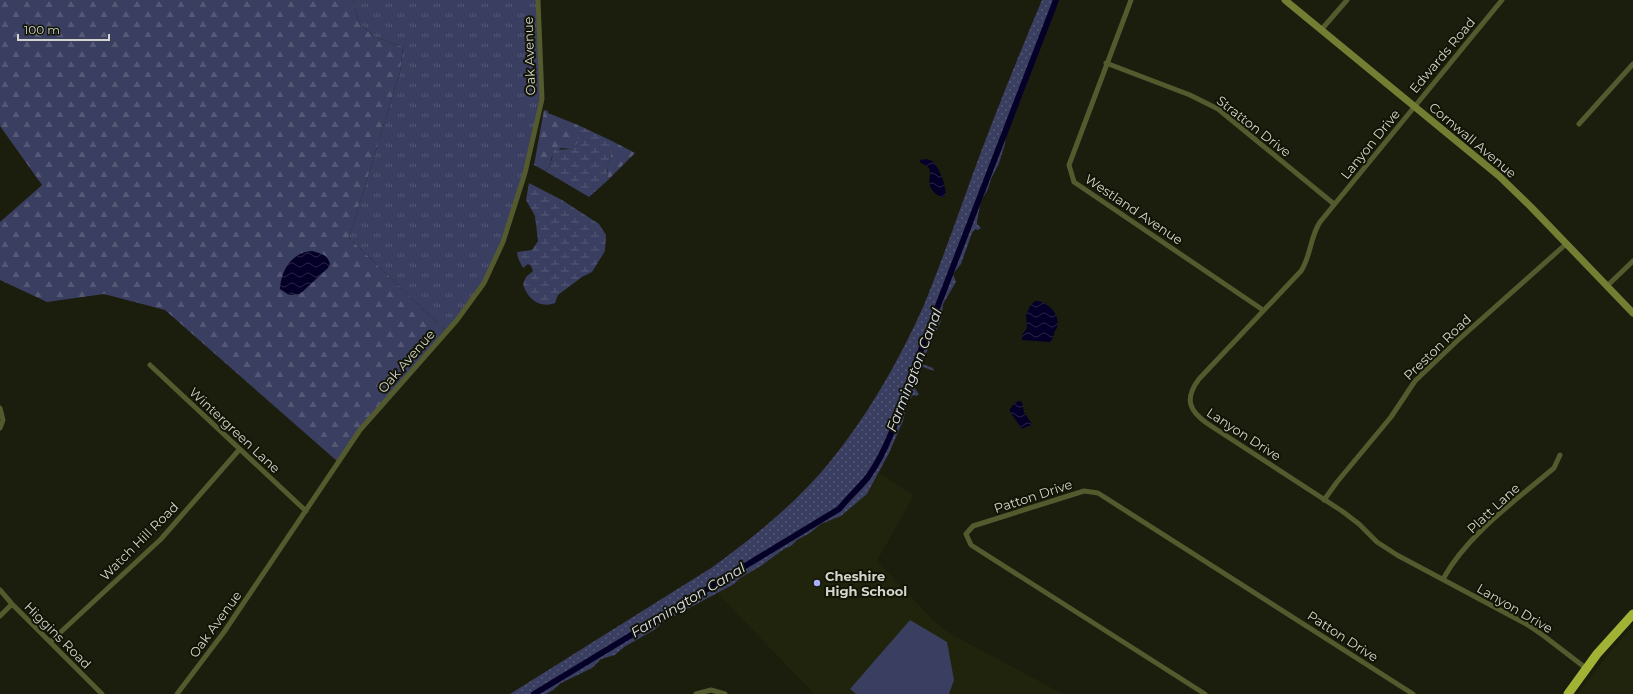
<svg xmlns="http://www.w3.org/2000/svg" width="1633" height="694" viewBox="0 0 1633 694" font-family="Montserrat,sans-serif">
<style>
.built{fill:#20240c}
.grass{fill:url(#grass-tufts)}
.forest{fill:url(#forest-firs);fill-rule:evenodd}
.wetland{fill:url(#wetland-marsh)}
.park{fill:url(#park-dots)}
.garden{fill:#3a3e60}
.water{fill:url(#water-waves)}
.lines{fill:none;stroke-linecap:round;stroke-linejoin:round}
.canal{stroke:#050027;stroke-width:6}
.street{stroke:#535a2e;stroke-width:5}
.secondary{stroke:#737e33;stroke-width:7}
.highway{stroke:#a2b234;stroke-width:9}
.poi-dot{fill:#a8b0fc;stroke:#121405;stroke-width:1.5}
.labels{text-anchor:middle;stroke-width:4;stroke-linejoin:round;paint-order:stroke}
.street-label{font-size:13px;fill:#d3d6cb;stroke:#121405}
.poi-label{font-size:13px;font-weight:bold;fill:#d3d6cb;stroke:#121405;text-anchor:start}
.water-label{font-size:14px;font-style:italic;fill:#dde0f1;stroke:#121405}
</style>
<defs>
<pattern id="grass-tufts" width="24" height="20" patternUnits="userSpaceOnUse"><rect width="24" height="20" fill="#3a3e60"/><path d="M3 7l-1-3M5 7V3M7 7l1-3M15 17l-1-3M17 17v-4M19 17l1-3" fill="none" stroke="#565975"/></pattern>
<pattern id="forest-firs" width="22" height="20" patternUnits="userSpaceOnUse"><rect width="22" height="20" fill="#3a3e60"/><path d="M5 1l3.5 6h-7zM16 11l3.5 6h-7z" fill="#565975"/></pattern>
<pattern id="wetland-marsh" width="20" height="14" patternUnits="userSpaceOnUse"><rect width="20" height="14" fill="#3a3e60"/><path d="M1 5h8M5 5V1M11 12h8M15 12V8" fill="none" stroke="#565975"/></pattern>
<pattern id="park-dots" width="8" height="8" patternUnits="userSpaceOnUse"><rect width="8" height="8" fill="#3a3e60"/><path d="M2 2h.1M6 6h.1" fill="none" stroke="#565975" stroke-width="1.8" stroke-linecap="round"/></pattern>
<pattern id="water-waves" width="16" height="10" patternUnits="userSpaceOnUse"><rect width="16" height="10" fill="#050027"/><path d="M0 5q4-4 8 0t8 0" fill="none" stroke="#292445"/></pattern>
</defs>
<rect width="100%" height="100%" fill="#1b1d0d"/>
<path class="built" d="M879 473 914 495 877 561 937 624 953 635 1063 694H814L718 594 719 592 736 583 740 578 751 571 761 566 797 540 813 531 821 524 841 516 869 492Z
M1633 626V694H1577L1613 648Z"/>
<path class="grass" d="M353 0H538L542 99 525 173 503 242 484 283 447 332 349 238 400 72 403 47 375 37 359 23Z"/>
<path class="forest" d="M0 0H353L359 23 375 37 403 47 400 72 349 238 447 332 360 430 338 462 165 310 104 294 47 302 0 280V222L42 185 0 126ZM312 251 327 257 315 279 302 292Z
M544 110 548 111V113L578 125 579 142 571 149 561 148 552 156 550 166 545 171 534 165Z
M612 141 635 153 607 181 608 164 612 151Z"/>
<path class="wetland" d="M578 125 612 141V151L608 164 607 181 589 197 545 171 550 166 554 150 571 149 578 142Z
M529 183 562 200 599 224 606 235 605 251 592 272 582 277 558 295 555 303C540 309 527 299 523 284L526 277 533 271 531 266 528 264 523 268 518 258 517 252 532 250 538 241 535 216 526 200Z"/>
<path class="park" d="M1042 0H1059L1046 29 1021 99 1006 130 1005 144 999 163 991 179 988 189 981 201 977 221V224L981 228 978 230 975 229 972 233 961 264 953 274 956 282 943 304 941 321 922 362V364L933 368 934 371 923 367 920 370 914 387 919 394 917 396 913 395 907 403 903 421 889 453 867 494 841 516 821 524 810 533 797 540 791 546 784 549 761 566 740 578 734 584 663 622 654 630 624 647 615 655 601 659 592 668 561 683 553 690 546 694H510L711 568C754 537 795 504 829 463 868 415 899 361 924 305 941 263 956 221 971 179 993 119 1017 59 1042 0Z"/>
<path class="garden" d="M910 620 947 642 954 680 949 694H856L850 689Z"/>
<path class="water" d="M920 160C924 159 929 159 932 161 939 166 949 191 944 197 940 197 939 196 936 194 923 183 934 174 928 167 926 165 922 164 920 162Z
M312 251C320 253 328 255 330 264L328 268 302 292 299 294 289 295 280 289C281 270 292 252 312 251Z
M1035 301C1048 301 1061 315 1057 328 1056 330 1054 331 1054 334 1053 338 1053 339 1050 342L1022 340V335L1027 328 1026 315 1030 306Z
M1018 401 1022 402 1024 412 1033 426 1032 427 1031 425 1022 429 1010 412V409L1014 404 1013 402 1015 404Z"/>
<g class="lines">
<path class="canal" d="M534 694 839 509C848 498 859 488 868 477 890 446 900 409 912 373L1056 0"/>
<path class="street" d="M1131 0 1069 165 1074 182 1263 310
M1502 0 1320 222C1310 237 1311 256 1301 271L1199 379C1184 399 1189 411 1208 424L1342 511 1359 524 1377 542 1397 555 1528 625 1544 636 1587 669
M1321 30 1347 0
M1106 63 1190 95 1218 109 1334 204
M1579 124 1633 64
M1607 286 1633 261
M150 365 306 511
M0 408 3 420 0 428
M1324 500 1337 482 1391 417 1415 381 1457 341 1566 244
M1443 579C1467 535 1516 500 1554 468L1560 455
M0 590 12 604 102 694
M0 616 12 604
M50 642 161 539 239 450
M177 694 224 632 360 430 457 320 484 283 503 242 525 173 542 99 538 0
M696 694 711 690 725 694
M1205 694 971 545 966 534 973 526 1084 491 1098 493 1413 694"/>
<path class="secondary" d="M1285 0 1499 176 1531 207 1633 313"/>
<path class="highway" d="M1568 694 1597 654 1633 614"/>
</g>
<circle class="poi-dot" cx="817" cy="583" r="4"/>
<g class="labels">
<g class="street-label">
<text transform="translate(1442 55) rotate(-50)" y="5">Edwards Road</text>
<text transform="translate(529 56) rotate(-92)" y="5">Oak Avenue</text>
<text transform="translate(1254 126) rotate(38)" y="5">Stratton Drive</text>
<text transform="translate(1473 140) rotate(40)" y="5">Cornwall Avenue</text>
<text transform="translate(1370 144) rotate(-51)" y="5">Lanyon Drive</text>
<text transform="translate(1134 209) rotate(34)" y="5">Westland Avenue</text>
<text transform="translate(1437 347) rotate(-44)" y="5">Preston Road</text>
<text transform="translate(406 361) rotate(-49)" y="5">Oak Avenue</text>
<text transform="translate(235 430) rotate(43)" y="5">Wintergreen Lane</text>
<text transform="translate(1244 434) rotate(33)" y="5">Lanyon Drive</text>
<text transform="translate(1033 496) rotate(-18)" y="5">Patton Drive</text>
<text transform="translate(1493 508) rotate(-43)" y="5">Platt Lane</text>
<text transform="translate(139 541) rotate(-45)" y="5">Watch Hill Road</text>
<text transform="translate(1515 608) rotate(30)" y="5">Lanyon Drive</text>
<text transform="translate(215 624) rotate(-54)" y="5">Oak Avenue</text>
<text transform="translate(58 635) rotate(45)" y="5">Higgins Road</text>
<text transform="translate(1343 636) rotate(33)" y="5">Patton Drive</text>
</g>
<g class="poi-label">
<text x="825" y="581">Cheshire<tspan x="825" dy="15">High School</tspan></text>
</g>
<g class="water-label">
<text transform="translate(914 370) rotate(-69)" y="5">Farmington Canal</text>
<text transform="translate(688 600) rotate(-31)" y="5">Farmington Canal</text>
</g>
</g>
<path d="M18 34v6h91v-6" fill="none" stroke="#d3d6cb" stroke-width="2"/>
<text x="24" y="34" font-size="12" fill="#d3d6cb" stroke="#121405" stroke-width="3" paint-order="stroke">100 m</text>
</svg>
